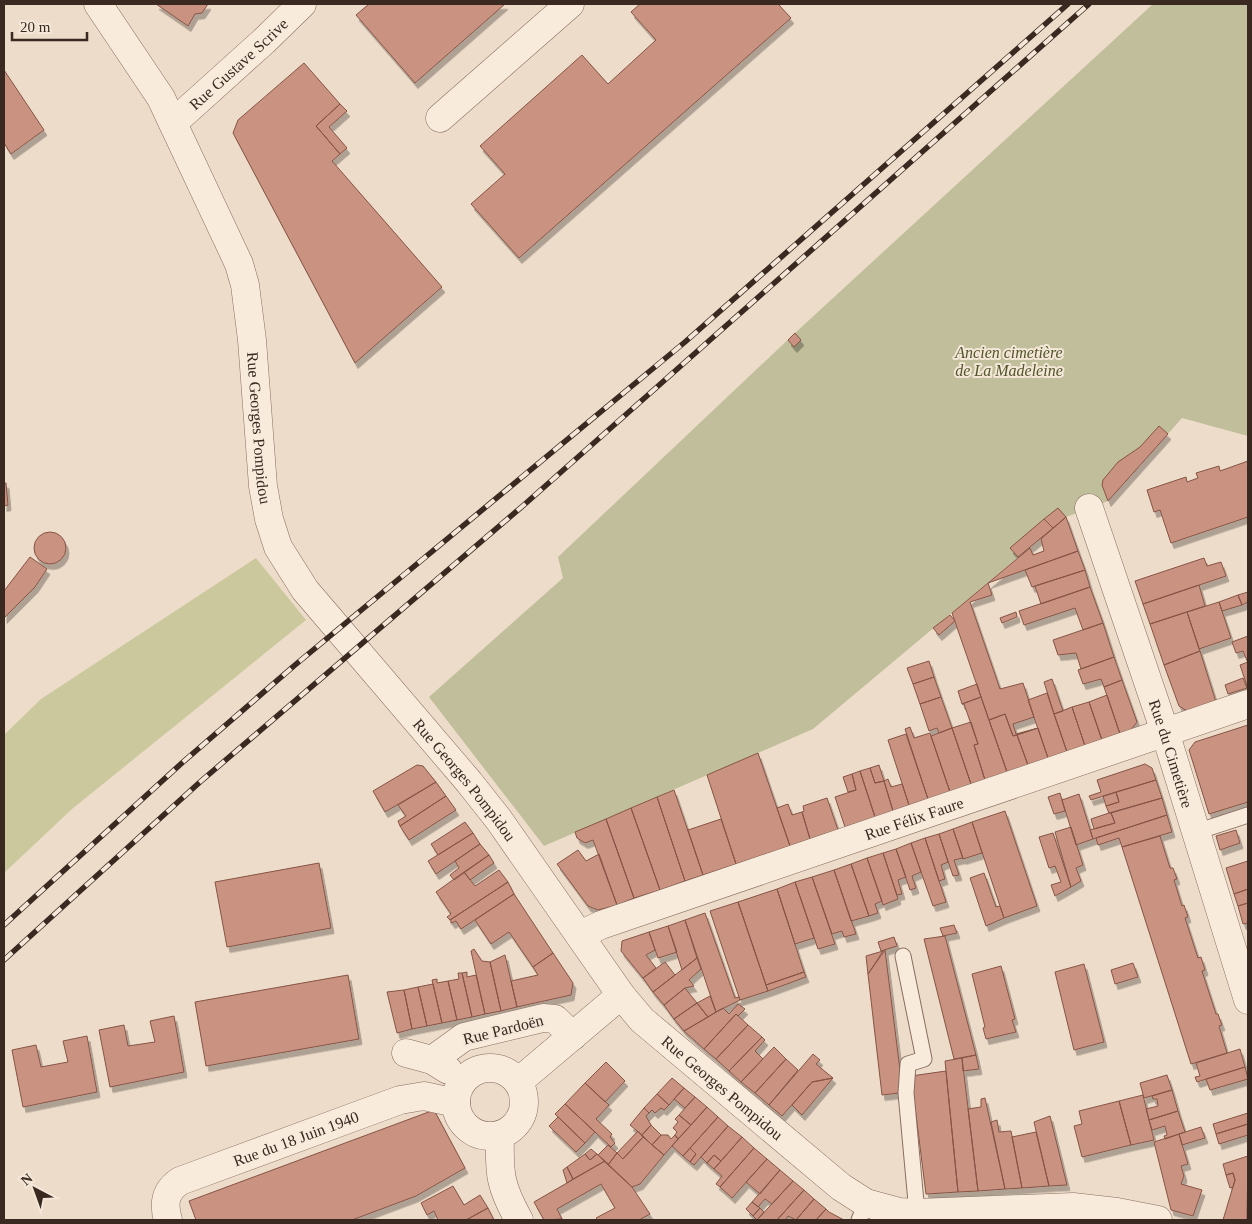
<svg xmlns="http://www.w3.org/2000/svg" width="1252" height="1224" viewBox="0 0 1252 1224" font-family="'Times New Roman',serif">
<style>
.green{fill:#cbc89d}
.cemetery{fill:#c0be9b}
.building{fill:#c99281;stroke:#865445;filter:url(#shadow)}
.lines{fill:none;stroke-linecap:round;stroke-linejoin:round}
.service-casing{stroke:#886d5e;stroke-width:17}
.minor-casing{stroke:#886d5e;stroke-width:29}
.tertiary-casing{stroke:#886d5e;stroke-width:29}
.service{stroke:#f8ebdc;stroke-width:15}
.minor{stroke:#f8ebdc;stroke-width:28}
.tertiary{stroke:#f8ebdc;stroke-width:28}
.rail-casing{stroke:#392921;stroke-width:5.5}
.rail{stroke:#f4e7d8;stroke-width:4;stroke-dasharray:11;stroke-linecap:butt}
.labels{text-anchor:middle;stroke-width:4;stroke-linejoin:round;paint-order:stroke}
.street-label{font-size:16px;fill:#392921;stroke:#f4e7d8}
.park-label{font-size:16px;font-style:italic;fill:#515529;stroke:#f4e7d8}
</style>
<defs>
<filter id="shadow"><feDropShadow dx="3" dy="5.5" stdDeviation="0" flood-color="#0004"/></filter>
</defs>
<rect width="100%" height="100%" fill="#eddcc9"/>
<path class="green" d="M256 558 306 620 72 809 4 873V735L41 699Z"/>
<path class="cemetery" d="M1153 4H1248V436L1182 418 1108 501 1066 517 813 729 544 846 429 697 563 578 558 557 795 333Z"/>
<path class="building" d="M156 4H208L202 13 195 14 188 26Z
M369 4H505L415 83 356 15Z
M640 4H778L791 18 519 258 471 204 505 174 480 146 582 55 608 84 656 40 631 12Z
M304 63 340 104 316 126 340 154 332 161 442 287 355 363 233 133 238 120Z
M4 70 44 130 11 154 4 143Z
M340 104 347 111 329 127 347 148 340 154 316 126Z
M795 333 801 340 794 347 788 340Z
M1159 426 1168 434 1108 501 1102 485 1103 480 1118 462 1140 447Z
M1248 461V517L1171 543 1160 510 1154 512 1147 490 1186 477 1187 482 1198 478 1196 473 1219 466 1220 471Z
M4 483H6L8 505 4 506Z
M1058 508 1066 517 1053 528 1044 519Z
M1066 517 1078 551 988 583 1030 548 1033 555 1044 551 1041 539Z
M1044 519 1053 528 1018 557 1010 548Z
M34 548a16 16 0 1 1 32 0a16 16 0 1 1-32 0Z
M1078 551 1085 570 1032 587 1025 570Z
M30 557 47 569 35 587 4 618V591Z
M1204 558 1207 566 1221 562 1226 576 1143 604 1135 581Z
M1085 570 1090 587 1041 604 1035 586Z
M988 583 992 595 970 602 1000 689 1023 683 1034 717 1013 724 1016 734 1038 728 1013 736 1005 714 989 720 952 613Z
M1199 585 1205 606 1150 624 1143 604Z
M1090 587 1103 623 1083 630 1075 608 1024 625 1019 611Z
M1248 592V602L1242 605 1238 595Z
M1238 595 1242 605 1222 611 1219 602Z
M1219 602 1231 638 1199 649 1187 612Z
M1016 612 1017 617 1002 623 1000 618Z
M1187 612 1200 651 1164 665 1150 624Z
M950 615 955 621 939 635 933 628Z
M1103 623 1114 657 1081 669 1076 653 1058 655 1053 640Z
M1248 636V663L1243 651 1236 653 1232 642Z
M1200 651 1216 702 1187 711 1179 706 1164 665Z
M1114 657 1122 680 1104 687 1101 679 1083 684 1078 670Z
M929 661 934 677 913 684 907 668Z
M1248 662V689L1240 665Z
M934 677 941 697 920 704 913 684Z
M1243 678 1247 688 1228 694 1225 685Z
M1052 679 1063 711 1054 714 1044 682Z
M1122 680 1137 722 1131 730 1120 734 1104 687Z
M977 684 981 697 962 704 958 691Z
M1047 693 1067 752 1048 758 1028 700Z
M1107 695 1120 734 1102 740 1089 702Z
M941 697 952 728 939 733 937 728 929 731 920 704Z
M981 697 1007 772 985 780 974 745 978 744 964 704H962Z
M1089 702 1102 740 1085 746 1072 707Z
M1072 707 1085 746 1067 752 1054 714Z
M1005 714 1013 736 1017 735 1028 765 1007 772 989 720Z
M971 722 978 744 974 745 985 780 971 784 952 728Z
M1248 725V802L1209 814 1189 750 1195 742Z
M910 727 914 738 930 733 950 792 928 799 905 729Z
M952 728 971 784 950 792 931 736Z
M1038 728 1048 758 1028 765 1017 735Z
M906 734 928 799 909 805 888 740Z
M758 753 790 846 736 864 707 775Z
M1145 764 1152 768 1156 780 1091 800 1089 796 1101 792 1097 780Z
M417 765 423 766 436 782 385 812 373 791Z
M879 765 884 781 875 783 870 768Z
M870 768 875 783 884 781 893 811 875 817 860 771Z
M860 771 875 817 845 827 835 797 856 790 852 774Z
M852 774 856 790 848 792 843 777Z
M888 779 891 787 902 784 909 805 893 811 884 781Z
M1156 780 1162 798 1109 813 1106 806 1119 802 1116 792Z
M436 782 446 796 400 826 398 821 406 816 398 805Z
M674 790 703 875 685 881 657 797Z
M1116 792 1119 802 1106 806 1103 796Z
M1060 793 1065 811 1054 814 1048 797Z
M1079 794 1093 839 1076 845 1062 800Z
M446 796 456 810 409 840 400 826Z
M657 797 685 881 660 890 631 808Z
M827 798 838 830 810 839 802 812 804 811 803 806Z
M1162 798 1167 815 1093 839 1090 830 1115 823 1111 813Z
M788 804 792 815 802 812 810 839 790 846 777 808Z
M631 808 660 890 634 898 606 819Z
M1005 811 1037 906 1004 918 972 822Z
M1109 813H1111L1115 823 1094 829 1091 819Z
M1167 815 1172 832 1122 847 1119 838 1098 845 1096 838Z
M606 819 634 898 617 905 593 840 585 843 577 838 575 832Z
M721 819 736 864 703 875 688 830Z
M465 822 473 833 438 855 431 844Z
M972 822 982 853 963 859 953 829Z
M1071 827 1083 865 1076 868 1081 881 1071 887 1055 832Z
M953 829 963 858 954 860 959 875 953 876 939 834Z
M1236 830 1240 843 1220 850 1216 836Z
M473 833 480 844 436 874 428 861Z
M1053 833 1071 887 1055 896 1051 885 1061 882 1055 866 1049 868 1039 837Z
M939 834 948 862 941 865 945 879 939 881 925 838Z
M1160 836 1170 868H1173L1177 879 1174 880 1182 906 1184 905 1188 917 1185 918 1198 958 1201 957 1205 970 1202 971 1216 1014H1218L1220 1020 1222 1025 1219 1026 1227 1053 1191 1064 1122 847Z
M925 838 946 902 933 906 911 843Z
M911 843 921 872 912 876 916 888 910 890 896 849Z
M480 844 489 855 454 880 450 875 459 868 455 861Z
M896 849 906 877 898 880 902 894 897 895 883 853Z
M578 850 586 861 599 854 617 905 598 910 588 906 557 864Z
M883 853 898 899 883 905 867 858Z
M489 855 494 863 470 880 464 872Z
M867 858 882 901 875 904 878 913 869 916 851 864Z
M1248 861V889L1234 894 1226 868Z
M319 863 331 928 227 947 215 882Z
M851 864 869 916 851 921 834 870Z
M499 870 508 882 450 920 447 917 451 914 436 892 464 872 475 886Z
M834 870 856 934 844 937 842 931 832 934 812 877Z
M984 873 996 907 1000 906 1004 918 986 926 970 878Z
M812 877 835 944 818 949 795 882Z
M508 882 514 894 461 929 456 921 452 923 450 920Z
M795 882 814 938 795 944 777 889Z
M777 889 804 972 766 985 738 902Z
M1248 889V903L1238 906 1234 894Z
M514 894 553 953 533 967 509 932 491 944 475 920Z
M738 902 768 991 740 1000 710 911Z
M1248 903V923L1243 924 1238 906Z
M705 913 735 998 739 997 740 1000 716 1012 685 920Z
M685 920 697 958 682 970 668 926Z
M954 925 957 933 943 936 940 928Z
M668 926 677 952 658 958 649 932Z
M649 932 655 950 646 955 656 968 643 978 621 951 622 941Z
M945 936 976 1055 954 1059 924 939Z
M894 937 897 946 881 951 878 942Z
M474 949 482 961 490 962 501 1011 485 1014 471 951Z
M885 950 900 1070 899 1093 882 1095 868 974Z
M883 951 876 962 868 974 866 956Z
M553 953 573 983 571 995 517 1007 511 981 538 975 533 967Z
M505 955 517 1007 501 1011 490 962Z
M697 958 701 969 689 980 694 986 685 988 664 1005 653 992Z
M665 962 675 975 653 992 643 978Z
M1133 963 1138 977 1115 984 1111 970Z
M1084 964 1104 1042 1074 1050 1055 972Z
M1001 966 1015 1019 1012 1020 1016 1032 986 1039 983 1028 985 1027 972 974Z
M467 972V977L476 975 485 1014 472 1017 462 973Z
M804 972 806 977 768 991 766 985Z
M458 973H462L472 1017 457 1020 448 981 459 979Z
M348 975 359 1039 206 1066 195 1002Z
M437 979V983L448 981 457 1020 442 1023 432 980Z
M433 984 442 1023 427 1026 418 987Z
M418 987 427 1026 412 1029 404 990Z
M685 988 697 1003 674 1019 664 1005Z
M404 990 412 1029 397 1033 387 992Z
M710 996 716 1012 708 1017 697 1003Z
M697 1003 708 1017 684 1031 674 1019Z
M738 1004 745 1009 738 1016 736 1014 704 1049 684 1031 723 1008 729 1014Z
M736 1014 748 1025 716 1059 704 1049Z
M174 1016 184 1072 110 1087 99 1030 124 1025 128 1046 155 1042 150 1021Z
M748 1025 762 1037 729 1071 716 1059Z
M87 1036 97 1092 23 1107 12 1050 36 1045 41 1067 68 1062 63 1041Z
M762 1037 765 1040 755 1051 763 1059 741 1082 729 1071Z
M774 1047 786 1059 755 1093 741 1082Z
M1240 1049 1245 1067 1197 1082 1195 1077 1200 1076 1196 1063Z
M813 1054 820 1060 816 1064 833 1078 812 1082 782 1116 769 1105Z
M976 1055 979 1069 963 1071 962 1058Z
M962 1058 978 1191 958 1192 945 1061Z
M786 1059 798 1070 769 1105 755 1093Z
M606 1062 625 1081 605 1102 585 1083Z
M1245 1067 1248 1079 1210 1090 1206 1079Z
M946 1071 958 1192 926 1194 911 1076Z
M1167 1075 1172 1090 1144 1098 1140 1083Z
M672 1078 684 1088 669 1105 657 1094Z
M833 1078 802 1115 792 1105 812 1082Z
M585 1083 609 1105 596 1119 612 1134 610 1137 615 1143 611 1147 565 1104Z
M684 1088 695 1097 685 1108 674 1099Z
M1172 1090 1178 1111 1149 1120 1146 1109 1158 1106 1157 1099H1153L1152 1096Z
M657 1094 669 1105 664 1110 661 1108 655 1113 652 1110 649 1113 644 1108Z
M1143 1095 1154 1140 1131 1145 1119 1101Z
M695 1097 707 1107 691 1125 679 1115Z
M985 1098 1005 1189 978 1191 968 1109 981 1107V1099Z
M1119 1101 1131 1145 1082 1157 1074 1126 1082 1124 1079 1111Z
M565 1104 595 1132 585 1143 555 1114Z
M707 1107 718 1117 683 1156 672 1146Z
M644 1108 649 1113 646 1116 651 1125 642 1135 630 1125Z
M434 1110 465 1168 416 1196 352 1220H196L189 1201Z
M1178 1111 1185 1132 1165 1139 1164 1136 1167 1135 1165 1126 1152 1130 1149 1120Z
M1248 1113V1124L1216 1134 1213 1124Z
M679 1115 691 1125 678 1139 675 1135 677 1132 673 1128 678 1122 675 1119Z
M1050 1116 1067 1185 1049 1186 1034 1122Z
M558 1117 585 1143 576 1152 549 1126Z
M718 1117 728 1126 694 1165 690 1162 696 1154 690 1148Z
M997 1120 999 1132 1011 1131 1022 1188 1005 1189 991 1122Z
M1248 1124V1135L1219 1144 1216 1134Z
M651 1125 661 1135 652 1145 642 1135Z
M728 1126 742 1137 721 1161 714 1155 707 1163 701 1157Z
M1201 1127 1205 1138 1182 1145 1179 1134Z
M638 1131 643 1137 623 1159 617 1153Z
M1036 1132 1049 1186 1022 1188 1012 1137Z
M1179 1134 1188 1164 1181 1166 1184 1176 1181 1184 1202 1190 1193 1216 1171 1210 1154 1142Z
M661 1135H668L671 1139 675 1135 678 1139 664 1155 652 1145Z
M643 1137 664 1155 640 1184 632 1187 608 1165 617 1153 623 1159Z
M742 1137 754 1148 720 1187 716 1184 722 1176 714 1169Z
M608 1145 617 1153 608 1165 598 1155Z
M690 1148 696 1154 690 1162 683 1156Z
M754 1148 767 1159 732 1198 720 1187Z
M591 1149 597 1154 590 1160 585 1154Z
M585 1154 590 1160 597 1154 605 1161 573 1179 567 1167Z
M714 1155 721 1161 714 1169 707 1163Z
M1248 1156 1247 1220H1223L1235 1180 1233 1173 1226 1175 1223 1164Z
M767 1159 780 1170 760 1194 746 1182Z
M605 1161 632 1187 650 1214 639 1220H598L596 1218 615 1208 601 1184 557 1209 562 1219 544 1220 534 1202Z
M567 1167 573 1179 567 1183 563 1170Z
M780 1170 793 1181 772 1204 765 1199 758 1207 752 1202Z
M1233 1173 1235 1180 1233 1187 1230 1188 1226 1175Z
M793 1181 804 1190 777 1220H757Z
M453 1186 464 1205 480 1195 488 1208 466 1220H438L434 1211 427 1215 421 1203Z
M804 1190 814 1199 796 1220 788 1216 785 1220H777Z
M814 1199 826 1209 816 1220H796Z
M752 1202 760 1208 753 1216 746 1209Z
M488 1208 494 1220H466Z
M760 1208 764 1212 757 1220 753 1216Z
M826 1209 829 1212 844 1220H816Z"/>
<g class="lines">
<defs>
<path id="service" d="M1196 832 1248 815
M903 956 924 1059 908 1064 906 1093 917 1213
M859 1220 866 1203"/>
<g id="minor">
<path d="M440 118 570 4"/>
<path id="s1" d="M1089 508 1165 732 1248 1000"/>
<path id="s2" d="M580 935 601 925 1248 704"/>
<path d="M406 1053 432 1060 448 1070"/>
<path d="M432 1060 464 1037 543 1018 555 1019 573 1036"/>
<circle cx="490" cy="1102" r="34"/>
<path d="M518 1082 621 995"/>
<path d="M500 1136C499 1174 500 1186 519 1220"/>
<path id="s3" d="M168 1220C163 1203 165 1191 180 1181L400 1100 424 1096 456 1103"/>
</g>
<g id="tertiary">
<path id="s4" d="M98 4 161 98 239 264 245 285 252 340 263 486 269 519 278 547 305 590 469 782 499 820 621 995 642 1020 841 1187 866 1203 899 1212 917 1213 1073 1207 1117 1212 1158 1220"/>
<path id="s5" d="M173 123 264 41 302 4"/>
</g>
</defs>
<use href="#service" class="service-casing"/>
<use href="#minor" class="minor-casing"/>
<use href="#tertiary" class="tertiary-casing"/>
<use href="#service" class="service"/>
<use href="#minor" class="minor"/>
<use href="#tertiary" class="tertiary"/>
<defs>
<path id="rail" d="M4 925 183 762 295 665 685 342 1068 4
M4 960 200 782 525 504 1089 4"/>
</defs>
<use href="#rail" class="rail-casing"/>
<use href="#rail" class="rail"/>
</g>
<g class="labels">
<g class="street-label">
<text dy="6" stroke="none"><textPath href="#s5" startOffset="88">Rue Gustave Scrive</textPath></text>
<text dy="6" stroke="none"><textPath href="#s4" startOffset="462">Rue Georges Pompidou</textPath></text>
<text dy="6" stroke="none"><textPath href="#s1" startOffset="259">Rue du Cimetière</textPath></text>
<text dy="6" stroke="none"><textPath href="#s4" startOffset="882">Rue Georges Pompidou</textPath></text>
<text dy="6" stroke="none"><textPath href="#s2" startOffset="354">Rue Félix Faure</textPath></text>
<text transform="translate(503 1029) rotate(-14)" y="6">Rue Pardoën</text>
<text dy="6" stroke="none"><textPath href="#s4" startOffset="1286">Rue Georges Pompidou</textPath></text>
<text dy="6" stroke="none"><textPath href="#s3" startOffset="168">Rue du 18 Juin 1940</textPath></text>
</g>
<g class="park-label">
<text x="1009" y="358">Ancien cimetière<tspan x="1009" dy="18">de La Madeleine</tspan></text>
</g>
</g>
<rect width="1252" height="1224" fill="none" stroke="#392921" stroke-width="10"/>
<g transform="translate(35 1189) rotate(319)" stroke="#f4e7d8" stroke-width="4" paint-order="stroke">
<path d="M0-4L9 19L0 12L-9 19Z" fill="#392921"/>
<text y="-8" font-size="14" font-weight="bold" text-anchor="middle" fill="#392921">N</text>
</g>
<path d="M12 32v8h75v-8" fill="none" stroke="#392921" stroke-width="2.5"/>
<text x="20" y="32" font-size="15" fill="#392921" stroke="#f4e7d8" stroke-width="4" paint-order="stroke">20 m</text>
</svg>
